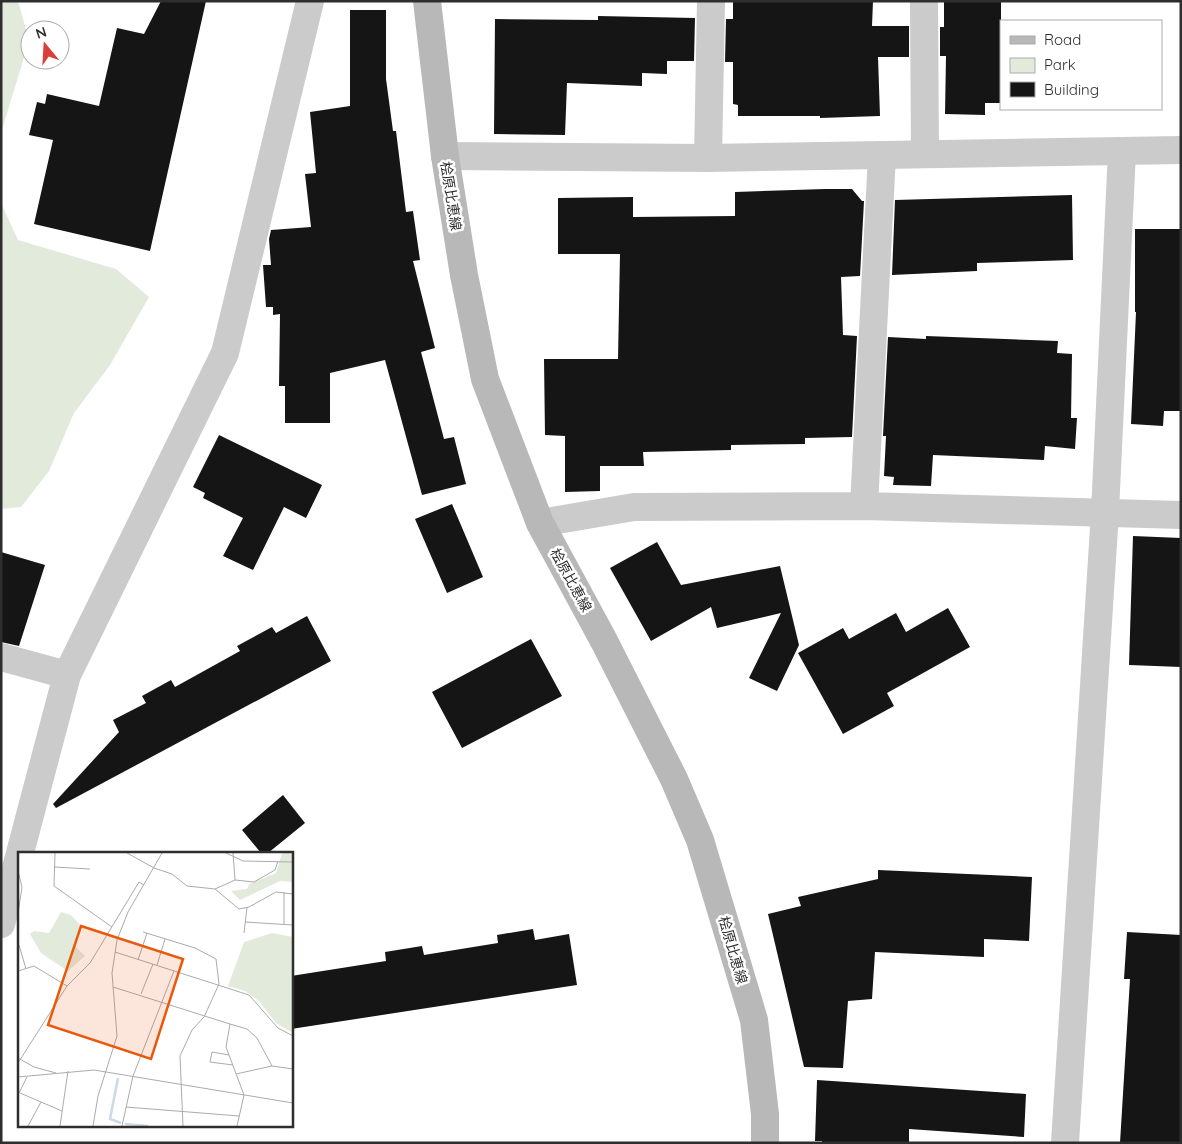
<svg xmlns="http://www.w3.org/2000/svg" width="1182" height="1144" viewBox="0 0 1182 1144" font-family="Quicksand,'Noto Sans JP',sans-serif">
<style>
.green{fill:#e2eadc}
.building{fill:#151515}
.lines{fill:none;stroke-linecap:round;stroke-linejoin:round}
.minor{stroke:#cbcbcb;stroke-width:28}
.tertiary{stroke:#cbcbcb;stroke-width:28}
.secondary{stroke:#b8b8b8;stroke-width:28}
.labels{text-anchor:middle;stroke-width:5;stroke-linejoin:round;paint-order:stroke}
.street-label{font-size:14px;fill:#2e2e2e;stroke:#fff}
.inset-river{fill:none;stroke:#c9dae9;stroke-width:2.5}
.inset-road{fill:none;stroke:#ababab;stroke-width:1}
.view{fill:#e8590c;fill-opacity:0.15;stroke:#e8590c;stroke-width:2.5}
.inset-edge{fill:none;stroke:#2e2e2e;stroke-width:2.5}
</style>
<rect width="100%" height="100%" fill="#fff"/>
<path class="green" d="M1 1H16L19 4 29 41 1 133Z
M1 203 18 240 116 269 149 297 110 365 74 413 49 471 21 507 1 509Z"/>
<path class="building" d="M161 1H206L150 251 34 224 53 140 29 135 37 102 45 104 47 94 99 106 117 28 144 34Z
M733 1H873L872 26H909V57H878L880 116 820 118V116H738V105L733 104V62H725L726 19H733Z
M944 1H1001V103H985V115L945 114 946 56H940V27H944Z
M350 10H386V79L393 131H396L406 212 413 211 420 260 413 261 435 348 421 352 444 439 454 437 466 484 422 495 385 360 330 373V423H285V386H279L280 314 273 315V307H266L263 265H271L269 239 271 230 311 227 305 174 316 173 310 112 350 106Z
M598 16 695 18 694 61H667V74L642 73V86L567 83 565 135 494 134 495 19 598 20Z
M825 189H852L862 201H864L860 276 841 277 843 335 857 336 852 437 805 438V444L731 445V450L643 452 644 466H600V491L565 492V436L545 435 544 359H618L620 254H558V198L633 197V217L735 216V192Z
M1072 195 1073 260 977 263V271L892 275 895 200Z
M1135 229H1181V411H1164L1163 426 1131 424 1136 312H1135Z
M926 336 1058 341 1057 353 1072 354 1071 418H1077L1075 449 1045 446 1044 460 933 455 931 486 893 485 894 477 884 476 886 436H883L888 337 926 339Z
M219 435 322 485 306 518 284 507 253 570 223 556 243 518 203 498 205 493 193 487Z
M452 504 483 577 447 593 415 519Z
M1133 536 1181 538V667L1129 665Z
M657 542 681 585 780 566 799 645 777 691 749 678 781 613 717 628 711 607 651 641 610 568Z
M1 552 45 565 19 646 1 642Z
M948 608 970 647 887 693 894 706 843 734 798 653 843 628 849 639 896 613 906 632Z
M307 616 331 661 56 808 53 804 119 732 113 720 146 703 142 696 171 680 175 687 240 651 237 646 272 627 276 633Z
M531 639 562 696 462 748 432 692Z
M283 795 305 823 268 853H261L242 830Z
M878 870 1032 877 1029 941 984 939V957L875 952 872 999 848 1001 843 1068 804 1067 768 914 801 906 798 897 878 879Z
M533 929 535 940 569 934 577 985 291 1029V976L386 961 385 952 422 946 424 955 498 943 497 935Z
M1127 932 1181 935V1143H1120L1130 979H1124Z
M817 1080 1026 1094 1024 1137 909 1129V1143H822V1141H815Z"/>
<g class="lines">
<path class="minor" d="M924 1 925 154
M708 158 711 1
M864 506 882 155
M540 523 634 507 864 506 1181 515
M1 657 67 675
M20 853 67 675 225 353 310 1
M1 924 19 857
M1065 1143 1105 512 1122 151"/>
<path class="tertiary" d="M445 156 708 158 1181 150"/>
<path class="secondary" d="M427 1 445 156 464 275 485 379 540 523 604 641 674 779 700 840 754 1020 765 1114V1143"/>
</g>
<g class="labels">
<g class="street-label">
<text transform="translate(451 196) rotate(81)" y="5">桧原比恵線</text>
<text transform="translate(571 580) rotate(61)" y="5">桧原比恵線</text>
<text transform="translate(733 950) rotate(74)" y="5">桧原比恵線</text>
</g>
</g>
<g transform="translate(18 852)">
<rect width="275" height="275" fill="#fff"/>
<path d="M264 1H275V30L262 29 222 48 213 39 229 37 231 32 258 21ZM43 60 53 63 64 75 57 90 58 95 67 104 50 119 23 101 12 82 16 79 31 81ZM254 81 275 85V181L258 171 241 149 227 139 210 134 226 90Z" fill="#e2eadc"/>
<path class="inset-river" d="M100 226 92 267 103 271M107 272 130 274"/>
<path class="inset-road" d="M37 1 36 34 94 75M109 1 136 16 154 22 169 34 197 37 221 57 231 55 258 40 275 42M208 1 225 9 275 10M215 1 217 28 236 30 257 18 260 9M36 15 72 17M0 19 4 35 0 61M197 37 217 28M227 70 275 73M266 72V40M125 80 177 96 198 107 201 132 186 165 174 178 162 204 165 274M226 81 229 55M1 93 8 117M97 100 231 143 260 176 275 184M120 108 129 81M139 113 147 87M0 119 16 114 49 134M95 135 212 172 208 195 226 243 219 274M123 142 135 112M212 172 229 177 239 186 254 214 275 217M211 203 194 200 192 210 215 213M0 206 16 215 38 221M0 211 49 134 72 111 121 30 126 33M218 222 254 214M0 225 76 218 275 251M1 241 9 225M2 241 44 259M108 255 221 264M10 274 23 250M42 274 50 219M75 274 80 244 99 184 94 121 99 88 110 60 144 1M104 274 115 224 156 119"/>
<path class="view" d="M63 74 165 107 133 207 30 173Z"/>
<rect width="275" height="275" class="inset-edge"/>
</g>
<rect width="1182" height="1144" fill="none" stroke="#2e2e2e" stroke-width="5"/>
<rect x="1000" y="20" width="162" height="90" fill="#ffffff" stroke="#ababab"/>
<rect x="1010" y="36" width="25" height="8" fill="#b8b8b8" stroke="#ababab"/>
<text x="1044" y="45" font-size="15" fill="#2e2e2e">Road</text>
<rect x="1010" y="58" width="25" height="15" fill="#e2eadc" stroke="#ababab"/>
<text x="1044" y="70" font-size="15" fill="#2e2e2e">Park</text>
<rect x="1010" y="82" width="25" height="15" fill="#151515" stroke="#ababab"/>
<text x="1044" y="95" font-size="15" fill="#2e2e2e">Building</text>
<g transform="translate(45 45) rotate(342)"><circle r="24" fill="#ffffff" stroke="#ababab"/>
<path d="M0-4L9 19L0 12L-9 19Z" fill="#da3d3a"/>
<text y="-8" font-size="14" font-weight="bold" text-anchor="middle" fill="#2e2e2e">N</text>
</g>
</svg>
